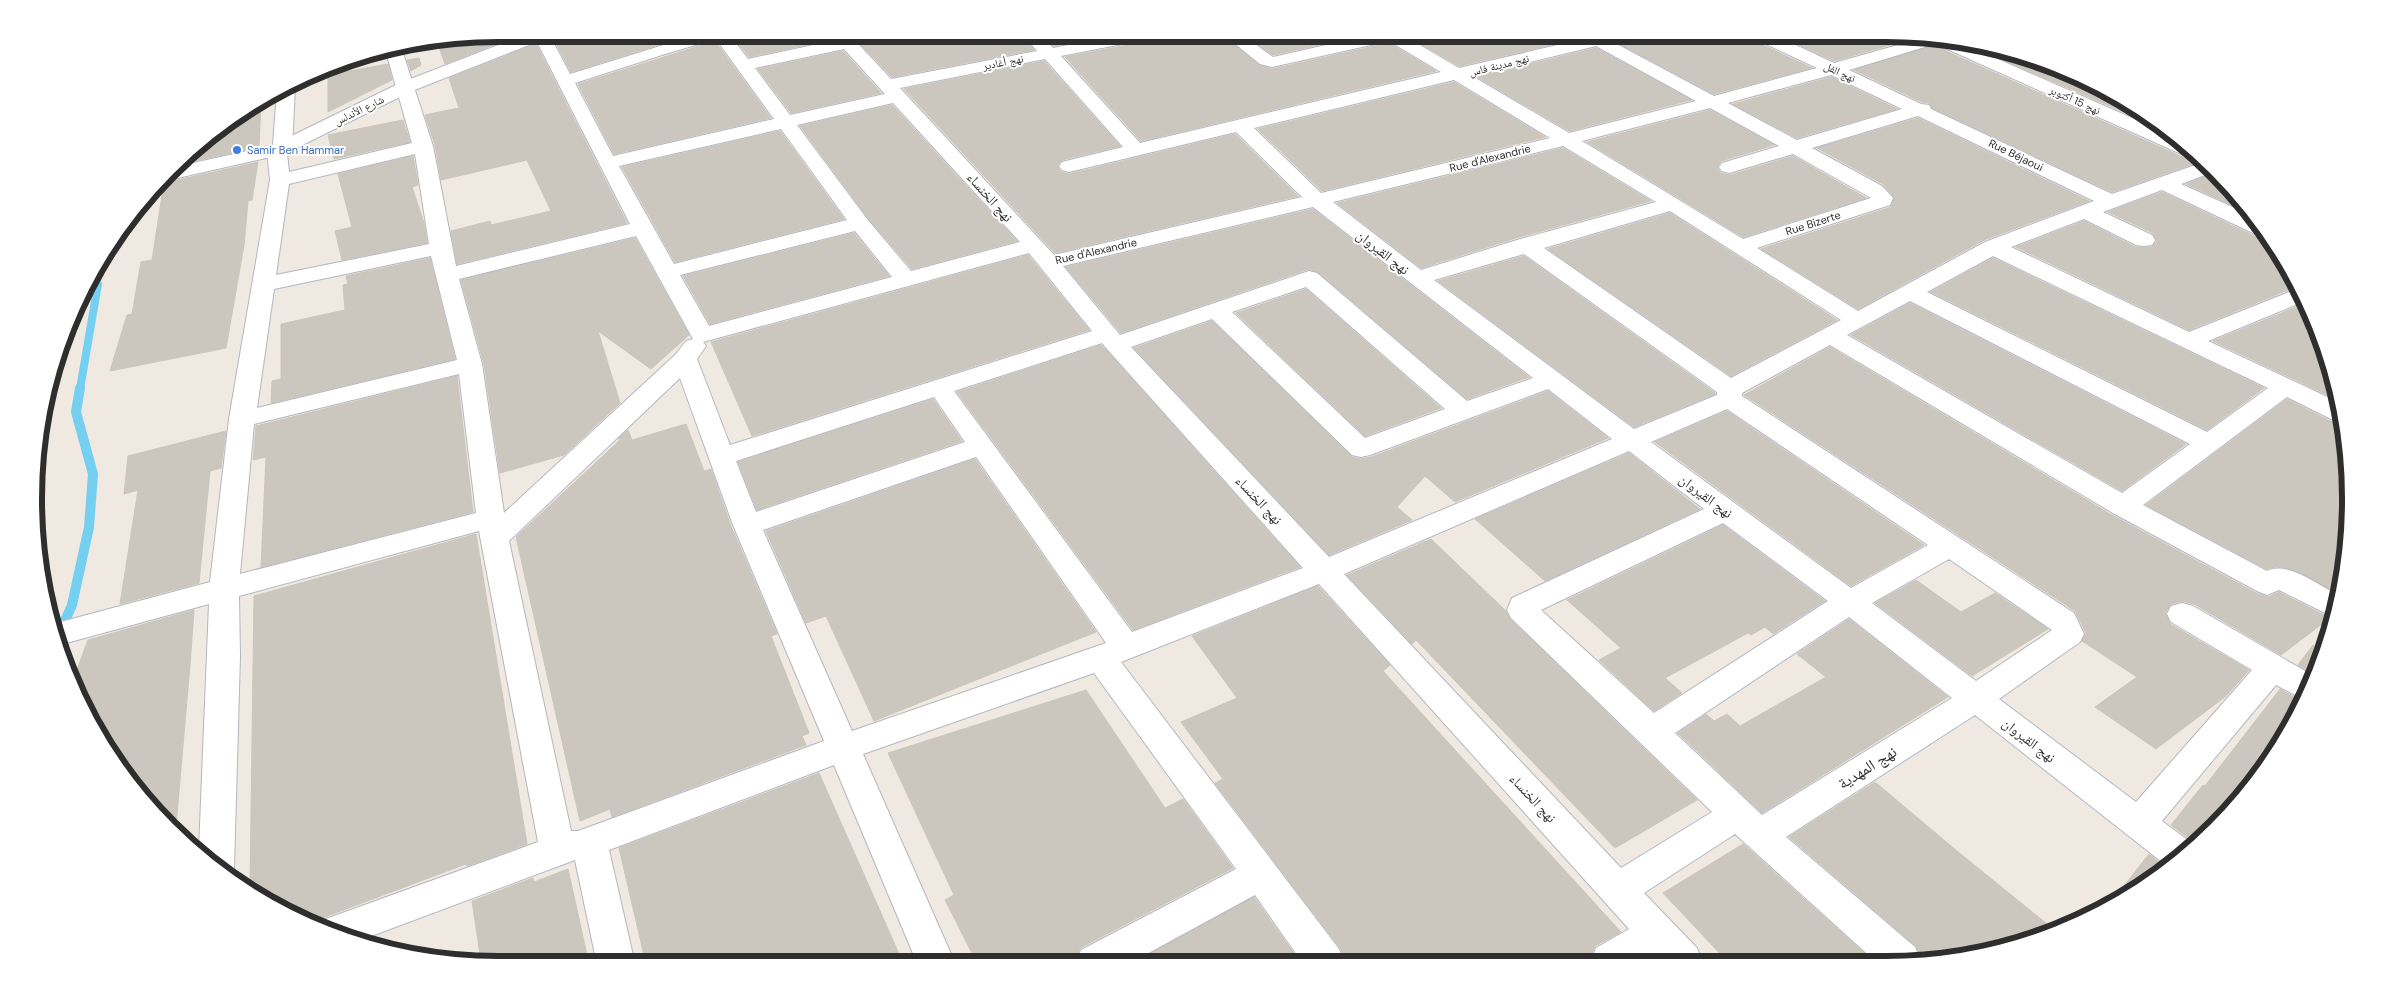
<svg xmlns="http://www.w3.org/2000/svg" width="2384" height="998" viewBox="0 0 2384 998" font-family="'DM Sans','Noto Naskh Arabic',sans-serif">
<style>
.lines{fill:none;stroke-linecap:round;stroke-linejoin:round}
.stream-far1{stroke:#75cff0;stroke-width:8}
.stream{stroke:#75cff0;stroke-width:10}
.building{fill:#cbc7bf;stroke:#cbc5ba}
.minor-casing{stroke:#b4b7c1;stroke-width:2}
.tertiary-casing{stroke:#b4b7c1;stroke-width:2}
.minor{fill:#fff;fill-rule:evenodd}
.tertiary{fill:#fff;fill-rule:evenodd}
.shop-dot{fill:#3f7fe0;stroke:#fff;stroke-width:2}
.labels{text-anchor:middle;stroke-width:4;stroke-linejoin:round;paint-order:stroke}
.far-street-label{font-size:11px;fill:#2e2e2e;stroke:#fff}
.far-shop-label{font-size:11px;fill:#366cbe;stroke:#fff;text-anchor:start}
.street-label{font-size:14px;fill:#2e2e2e;stroke:#fff}
.near-street-label{font-size:16px;fill:#2e2e2e;stroke:#fff}
.rim{fill:none;stroke:#2e2e2e;stroke-width:6}
</style>
<rect width="100%" height="100%" fill="#efe9e1"/>
<g class="lines">
<path class="stream-far1" d="M80 389 98 284 91 277"/>
<path class="stream" d="M60 632 72 605 89 527 93 474 76 412 80 388"/>
</g>
<path class="building" d="M499 34H522L445 64 438 44Z
M551 34H693L571 72Z
M731 34H830L834 39 749 57Z
M851 34H897L898 45 962 34H1021L1034 50 892 77Z
M1042 34H1116L1054 46Z
M1158 34H1221L1259 65 1272 69 1389 43 1436 71 1141 141 1065 57 1154 40Z
M1244 34H1368L1273 55Z
M1404 34H1598L1459 66Z
M1635 34H1749L1752 40 1812 68 1714 94 1618 43 1631 40Z
M1776 34H1885L1914 38 1834 61Z
M715 41 771 118 614 154 578 84Z
M1940 43H1943L1946 51 2189 160 2202 161 2112 192 1932 108 1929 103 1922 102 1854 70Z
M536 44 627 223 457 264 451 231 490 221 491 225 551 211 527 160 441 180 435 145 425 115 459 108 449 78Z
M1596 48 1691 100 1569 131 1477 77Z
M1981 50 2034 58 2117 96 2167 131Z
M843 51 881 93 791 113 758 69Z
M419 58 421 65 411 71 407 60Z
M1044 61 1120 146 1062 160 1057 166 1061 172 1069 174 1235 134 1298 196 1055 253 904 89Z
M388 64 392 80 328 112V75Z
M1831 77 1897 109 1797 138 1733 104Z
M1454 82 1545 137 1322 191 1258 129Z
M261 100 259 147 180 164 193 149Z
M892 105 1017 241 912 269 868 218 800 126Z
M1710 110 1774 145 1721 161 1717 167 1721 173 1730 175 1793 156 1866 198 1743 237 1587 142Z
M1918 118 2089 201 1984 240 1858 309 1761 249 1891 207 1894 197 1883 184 1817 148Z
M403 120 410 142 334 159 328 135Z
M780 131 844 219 675 262 622 167Z
M1563 148 1651 201 1516 238 1421 268 1337 203Z
M413 156 418 185 412 187 424 223 427 243 342 260 335 231 352 227 338 174Z
M258 162 252 200 248 201 244 245 226 348 110 371 127 315 132 314 141 262 152 260 164 183 168 179 173 181Z
M2214 173 2252 214 2186 184Z
M2162 192 2254 236 2267 237 2298 286 2189 330 2016 247 2084 221 2135 247H2152L2157 241 2153 233 2108 212Z
M1313 209 1529 377 1467 399 1318 272 1309 269 1121 333 1066 267Z
M1670 213 1837 320 1731 376 1548 249Z
M854 233 889 276 710 324 683 276Z
M635 238 689 335 651 369 598 331 620 403 564 455 500 473 484 364 461 280Z
M1028 255 1089 330 752 436 711 342Z
M1524 256 1715 393V394L1634 427 1438 281Z
M430 258 455 359 271 403 272 381 281 379V324L345 310 343 285 348 284 346 276Z
M1993 258 2264 388 2207 430 1931 292Z
M1306 289 1441 408 1365 436 1236 313Z
M1910 303 2186 444 2122 491 1851 335Z
M2306 303 2334 378 2338 400 2213 341Z
M1212 321 1352 457 1361 459 1371 457 1548 391 1608 438 1455 502 1425 476 1397 507 1412 520 1329 555 1134 348Z
M1101 345 1106 350 1300 567 1133 630 957 392Z
M1830 347 2112 515 2256 593 2268 597 2279 592 2330 618 2281 655 2194 604 2182 601 2171 604 2165 613 2170 624 2249 670 2226 696 2156 749 2095 707 2137 677 2082 641 2086 633 2075 611 1744 395Z
M457 376 473 512 261 567 266 457 253 460 256 426Z
M933 399 962 441 757 510 738 462Z
M2287 399 2330 421 2342 423 2349 468 2346 559 2338 593 2294 570 2276 567 2267 569 2146 505Z
M1727 411 1924 545 1851 586 1655 442Z
M686 424 704 471 711 469 731 526 777 634 771 636 809 733 802 736 806 745 612 817 610 809 580 821 516 537 622 438 618 439 628 430 632 440Z
M226 431 221 468 210 471 199 583 120 604 138 490 124 494 128 456Z
M1629 453 1700 509 1545 581 1475 519Z
M975 459 1096 632 874 721 826 616 806 623 766 531Z
M1723 525 1825 601 1773 634 1765 627 1751 635 1748 633 1665 678 1682 693 1654 711 1599 660 1621 648 1567 600Z
M476 534 527 844 467 866 466 864 314 921 250 886 254 596Z
M1431 539 1505 610 1510 619 1697 800 1615 848 1416 640 1412 644 1347 575Z
M1916 580 1961 612 1995 593 2048 629 1972 676 1875 603Z
M1318 586 1390 665 1383 671 1621 932 1595 946 1589 961 1346 962 1340 948 1215 783 1223 779 1181 722 1237 698 1192 636Z
M194 610 190 665 176 826 112 757 72 683 88 640Z
M1849 619 1948 697 1762 813 1678 733 1706 714 1714 721 1727 714 1740 726 1826 677 1797 654Z
M2313 645 2324 652 2313 674 2298 665Z
M2280 689 2300 700 2272 758 2196 844 2171 825 2203 785 2205 786Z
M1086 690 1165 808 1183 799 1233 868 1080 948 1074 963H977L945 900 954 895 888 753Z
M819 773 903 963 646 964 619 848Z
M1875 782 1957 851 2052 928 1946 960H1922L1916 946 1789 837Z
M1743 844 1872 960 1727 961 1663 893Z
M2149 854 2165 867 2123 894 2120 891Z
M568 869 589 964H499L481 961 472 901 533 878 534 882Z
M1254 897 1300 962H1135Z"/>
<g class="lines">
<defs>
<path id="minor" d="M533 34H549L570 74 699 34H729L748 59 837 40 832 34H849L891 79 1037 51 1023 34H1040L1053 48 1124 34H1156L1154 38 1148 39 1061 56 1140 143 1441 72 1389 41 1272 67 1260 64 1223 34H1241L1273 57 1375 34H1401L1459 68 1605 34H1633L1631 38 1613 42 1714 96 1817 68 1753 38 1751 34H1772L1834 63 1919 39 1938 43 1849 70 1921 104 1929 105 1931 109 2112 194 2204 162 2213 172 2181 184 2255 217 2266 235 2255 234 2162 190 2103 212 2152 235 2155 240 2152 245 2144 246 2136 245 2084 219 2011 247 2189 332 2299 288 2305 301 2208 341 2338 402 2341 421 2331 419 2287 397 2143 505 2267 571C2289 561 2318 585 2338 595L2333 617 2279 590 2267 595 2257 591 2113 513 1830 345 1742 393V396L2074 613 2084 634 2080 642 1999 699 2136 802 2252 670 2171 622 2167 614 2171 606 2182 603 2193 606 2312 675 2301 698 2276 685 2162 821 2194 845 2192 849 2167 866 1975 715 1786 837 1915 947 1920 960H1874L1735 834 1644 893 1697 948 1702 961H1658L1653 956 1644 961H1591L1596 948 1629 929 1319 584 1121 662 1339 949 1344 962H1302L1255 895 1132 962 1076 963 1081 950 1236 869 1094 673 863 754 955 963H917L834 765 609 850 635 964H597L575 860 358 941 350 940 321 924 323 920 538 842 479 531 239 596 240 656 234 868 230 876 216 868 199 850 209 604 59 645 53 624 210 582 229 419 270 180 267 150 273 145 277 91 293 84 295 87 292 148 287 153 289 172 412 143 386 52 402 50 433 146 456 266 630 224ZM716 39 774 119 613 156 575 83 665 54ZM1596 46 1696 101 1569 133 1472 76ZM844 49 885 94 790 115 755 68ZM1045 59 1123 147 1062 162 1059 166 1062 170 1069 172 1236 132 1302 197 1054 255 900 88ZM1831 75 1902 109 1797 140 1728 103ZM1454 80 1550 138 1321 193 1254 128ZM893 103 1020 242 911 271 867 219 797 125ZM1710 108 1779 146 1722 163 1719 167 1722 171 1729 173 1793 154 1871 198 1743 239 1582 141ZM1918 116 2094 201 1985 242 1858 311 1757 248 1890 205 1893 198 1882 186 1812 148ZM781 129 847 220 674 264 619 166ZM1563 146 1656 202 1517 240 1421 270 1333 202ZM415 154 429 244 276 275 289 184ZM1313 207 1533 378 1467 401 1317 273 1309 271 1120 335 1063 266ZM1670 211 1841 320 1731 378 1544 248ZM855 231 892 277 709 326 680 275ZM636 236 693 339 686 341 676 354 504 513 482 364 459 279ZM1029 253 1092 331 730 445 697 359 706 346 703 342ZM1524 254 1717 392V395L1634 429 1434 280ZM431 256 457 360 257 408 274 289ZM1993 256 2268 388 2207 432 1927 292ZM1306 287 1445 409 1365 438 1232 312ZM1910 301 2190 444 2122 493 1847 335ZM1212 319 1352 455 1361 457 1370 455 1548 389 1612 439 1329 557 1131 347ZM1102 343 1107 349 1303 568 1132 632 954 391ZM459 374 476 513 240 574 254 424ZM680 378 733 525 824 741 578 831H571L509 541ZM934 397 965 442 756 512 736 461ZM1727 409 1928 545 1851 588 1651 442ZM1629 451 1704 509 1512 598 1507 610 1511 618 1712 812 1621 868 1344 574ZM976 457 1106 643 852 731 763 530ZM1723 523 1828 601 1654 713 1541 610ZM1949 559 2052 630 1976 681 1872 603ZM1849 617 1952 698 1762 815 1675 733Z
M1945 44 1975 49 2175 137 2201 159 2190 158 1947 49Z"/>
<path id="tertiary" d="M527 34H549L547 38 412 91 284 154 173 179 169 178 179 166 271 146 400 83Z"/>
</defs>
<use href="#minor" class="minor-casing"/>
<use href="#tertiary" class="tertiary-casing"/>
<use href="#minor" class="minor"/>
<use href="#tertiary" class="tertiary"/>
</g>
<circle class="shop-dot" cx="237" cy="150" r="5"/>
<g class="labels">
<g class="far-street-label">
<text transform="translate(1003 62) rotate(-11)" y="4">نهج أغادير</text>
<text transform="translate(1499 65) rotate(-14)" y="4">نهج مدينة فاس</text>
<text transform="translate(1840 72) rotate(25)" y="4">نهج الفل</text>
<text transform="translate(2075 100) rotate(24)" y="4">نهج 15 أكتوبر</text>
<text transform="translate(359 110) rotate(-26)" y="4">شارع الأندلس</text>
<text transform="translate(2016 155) rotate(26)" y="4">Rue Béjaoui</text>
<text transform="translate(1490 158) rotate(-14)" y="4">Rue d'Alexandrie</text>
<text transform="translate(1813 223) rotate(-18)" y="4">Rue Bizerte</text>
<text transform="translate(1096 251) rotate(-13)" y="4">Rue d'Alexandrie</text>
</g>
<g class="far-shop-label">
<text x="247" y="154">Samir Ben Hammar</text>
</g>
<g class="street-label">
<text transform="translate(990 197) rotate(48)" y="5">نهج الخنساء</text>
<text transform="translate(1383 252) rotate(38)" y="5">نهج القيروان</text>
<text transform="translate(1706 496) rotate(37)" y="5">نهج القيروان</text>
<text transform="translate(1259 500) rotate(47)" y="5">نهج الخنساء</text>
<text transform="translate(2029 740) rotate(38)" y="5">نهج القيروان</text>
<text transform="translate(1533 798) rotate(47)" y="5">نهج الخنساء</text>
</g>
<g class="near-street-label">
<text transform="translate(1867 767) rotate(-32)" y="6">نهج المهدية</text>
</g>
</g>
<path d="M0 0H2384V998H0ZM498 42H1886A456 456 0 0 1 2342 498V500A456 456 0 0 1 1886 956H498A456 456 0 0 1 42 500V498A456 456 0 0 1 498 42Z" fill="#fff" fill-rule="evenodd"/>
<path class="rim" d="M498 42H1886A456 456 0 0 1 2342 498V500A456 456 0 0 1 1886 956H498A456 456 0 0 1 42 500V498A456 456 0 0 1 498 42Z"/>
</svg>
